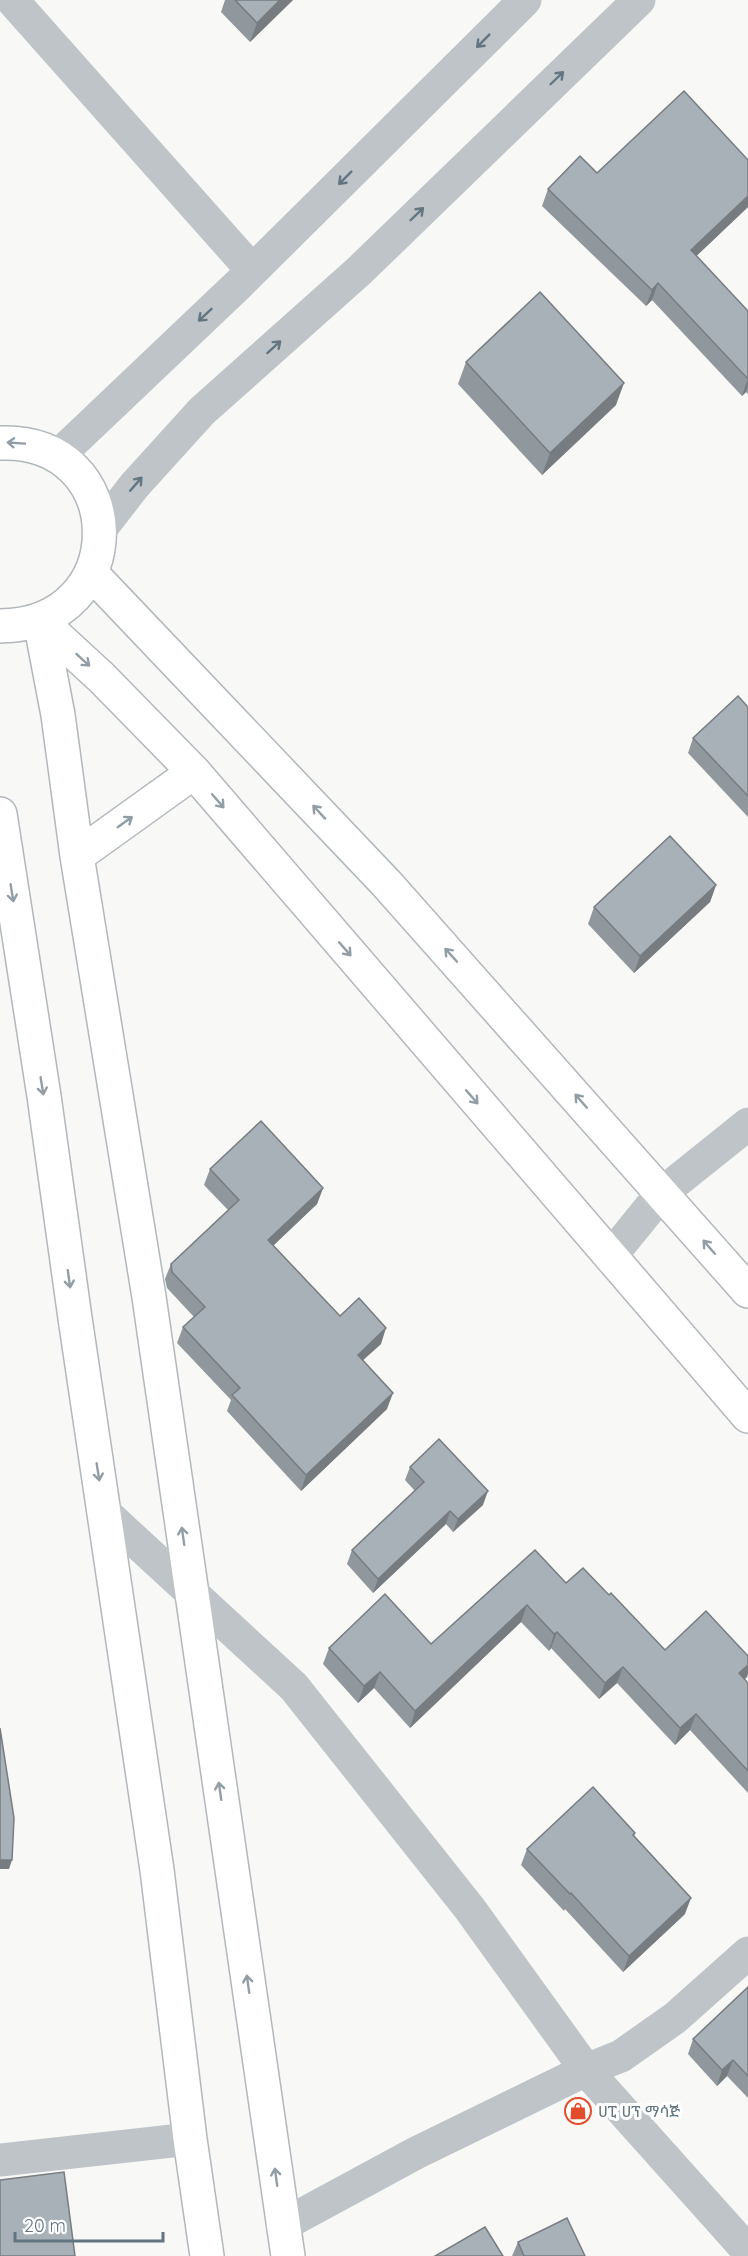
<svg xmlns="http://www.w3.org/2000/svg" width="748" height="2256" viewBox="0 0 748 2256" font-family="Quicksand,'Noto Sans Ethiopic',sans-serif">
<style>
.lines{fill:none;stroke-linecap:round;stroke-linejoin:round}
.secondary-casing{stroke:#b1b8bc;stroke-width:36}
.street{stroke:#bfc4c8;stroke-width:33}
.secondary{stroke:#fff;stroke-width:33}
.wall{fill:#90989d}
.shaded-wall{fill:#767c80}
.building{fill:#a8b1b7;stroke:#767c80;stroke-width:1.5}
.oneway{stroke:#637580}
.oneway2{stroke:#929ea6}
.labels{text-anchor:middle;stroke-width:6;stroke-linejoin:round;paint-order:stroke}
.poi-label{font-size:16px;fill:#637580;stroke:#fff;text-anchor:start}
</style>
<rect width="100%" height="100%" fill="#f8f8f6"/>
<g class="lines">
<defs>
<path id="secondary" d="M0 443C131 438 134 625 0 626
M91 573 386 883 748 1291
M40 621 58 715 77 856 149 1297 288 2256
M40 621 102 678 194 772 748 1416
M0 814 44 1096 75 1318 157 1870 190 2139 207 2256
M77 856 194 772"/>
</defs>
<use href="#secondary" class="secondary-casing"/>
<path class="street" d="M12 0 252 270
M58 456 239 284 525 0
M100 530 134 486 202 411 359 271 639 0
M610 1257 662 1193 748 1124
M105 1513 294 1687 470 1909 586 2070 748 2251
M0 2160 190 2139
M283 2225 416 2153 586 2070 621 2056 675 2018 748 1953"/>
<use href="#secondary" class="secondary"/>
</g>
<path class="wall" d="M225 0H293L250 42 221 12Z
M748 160V207L696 256 748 311V394L746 392 742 396 652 300 646 306 542 206 548 189 597 173Z
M466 362 616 405 542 475 458 384Z
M748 707V817L688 753 693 738Z
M716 885 710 902 634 973 588 924 594 907Z
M210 1169 323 1188 317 1204 273 1246 340 1316 381 1344 363 1360 387 1409 301 1491 227 1411 231 1400 177 1343 183 1327 194 1317 167 1288 165 1279 171 1264 228 1210 204 1185Z
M410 1467 483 1505 453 1532 446 1524 373 1593 347 1564 352 1550 415 1491 405 1480Z
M566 1583 665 1650 748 1656V1673L747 1677 744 1679 748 1683V1793L690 1730 675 1745 617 1683 599 1699 551 1648 549 1651 521 1622 410 1728 374 1688 358 1703 323 1664 329 1648 431 1644Z
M635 1833 634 1836 685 1914 623 1972 565 1909 564 1911 521 1865 527 1849Z
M748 1987V2098L727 2076 717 2086 688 2054 693 2039Z
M518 2242 585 2256H512Z"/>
<path class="shaded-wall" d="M280 0H293L250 42 257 23Z
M748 196V207L685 267 691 250Z
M658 283 652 300 646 306 652 290Z
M748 378V385L746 392 742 396Z
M624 383 616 405 542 475 550 453Z
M716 885 710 902 634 973 640 956Z
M323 1188 317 1204 262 1256 268 1240Z
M386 1328 381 1344 352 1370 358 1355Z
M393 1393 387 1409 301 1491 306 1475Z
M488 1491 483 1505 453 1532 458 1519Z
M450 1511 446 1524 373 1593 378 1579Z
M527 1605 521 1622 410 1728 415 1711Z
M557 1632 551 1648 549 1651 554 1634Z
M748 1665V1673L747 1677 733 1690 739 1673Z
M623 1667 617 1683 599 1699 605 1683Z
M380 1672 374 1688 358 1703 364 1686Z
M696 1714 690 1730 675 1745 680 1728Z
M0 1860H12L9 1869H0Z
M691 1898 685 1914 623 1972 629 1956Z
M733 2060 727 2076 717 2086 722 2070Z"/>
<path class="building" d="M235 0H280L257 23Z
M684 91 748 160V196L691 250 748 311V379L658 283 652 290 548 189 580 156 597 173Z
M540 292 624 383 550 453 466 362Z
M738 696 748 707V796L693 738Z
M670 836 716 885 640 956 594 907Z
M261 1121 323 1188 268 1240 340 1316 359 1298 386 1328 358 1355 393 1393 306 1475 232 1395 240 1388 183 1327 205 1307 172 1272 171 1264 239 1200 210 1169Z
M439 1439 488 1491 458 1519 450 1511 378 1579 352 1550 424 1482 410 1467Z
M535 1550 566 1583 583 1568 609 1595 611 1593 665 1650 706 1611 748 1656V1665L739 1673 748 1683V1771L696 1714 680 1728 623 1667 605 1683 557 1632 554 1634 527 1605 415 1711 380 1672 364 1686 329 1648 385 1594 431 1644Z
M0 1728 14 1818 12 1860H0Z
M593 1787 635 1833 633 1835 691 1898 629 1956 571 1893 570 1894 527 1849Z
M748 1987V2076L733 2060 722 2070 693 2039Z
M64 2172 75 2256H0V2180Z
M567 2218 585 2256H524L518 2242Z
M485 2227 503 2256H435Z"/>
<defs><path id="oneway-shaft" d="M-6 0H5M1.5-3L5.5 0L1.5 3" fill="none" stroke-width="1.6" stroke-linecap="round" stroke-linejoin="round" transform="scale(1.5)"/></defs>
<g class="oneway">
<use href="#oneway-shaft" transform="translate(483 41) rotate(135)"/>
<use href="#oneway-shaft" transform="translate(557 78) rotate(-44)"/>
<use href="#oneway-shaft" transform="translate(345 178) rotate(135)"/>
<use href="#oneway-shaft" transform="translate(417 214) rotate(-44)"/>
<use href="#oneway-shaft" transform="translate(205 315) rotate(137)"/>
<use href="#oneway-shaft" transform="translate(274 347) rotate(-42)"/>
<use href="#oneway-shaft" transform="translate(136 484) rotate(-49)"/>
</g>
<g class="oneway2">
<use href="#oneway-shaft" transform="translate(16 443) rotate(-176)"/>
<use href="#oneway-shaft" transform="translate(83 660) rotate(42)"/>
<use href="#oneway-shaft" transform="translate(218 801) rotate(49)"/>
<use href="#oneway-shaft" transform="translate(319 812) rotate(-133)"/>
<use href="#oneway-shaft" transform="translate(125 822) rotate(-36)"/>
<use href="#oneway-shaft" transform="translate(12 893) rotate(81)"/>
<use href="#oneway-shaft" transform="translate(345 949) rotate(49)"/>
<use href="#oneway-shaft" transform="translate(451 955) rotate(-132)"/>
<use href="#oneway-shaft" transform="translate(42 1086) rotate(81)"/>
<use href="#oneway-shaft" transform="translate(472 1097) rotate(49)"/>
<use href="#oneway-shaft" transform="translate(581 1101) rotate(-131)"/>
<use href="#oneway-shaft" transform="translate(709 1247) rotate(-131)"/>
<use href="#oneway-shaft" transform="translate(69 1279) rotate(82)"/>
<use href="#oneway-shaft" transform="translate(98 1472) rotate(81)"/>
<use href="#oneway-shaft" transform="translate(183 1536) rotate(-98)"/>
<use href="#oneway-shaft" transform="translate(220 1791) rotate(-98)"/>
<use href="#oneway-shaft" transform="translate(248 1984) rotate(-98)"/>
<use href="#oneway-shaft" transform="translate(276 2177) rotate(-98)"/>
</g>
<defs>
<symbol id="shop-ring" viewBox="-11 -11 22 22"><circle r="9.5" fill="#fff" stroke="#e24c2b" stroke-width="1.5"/><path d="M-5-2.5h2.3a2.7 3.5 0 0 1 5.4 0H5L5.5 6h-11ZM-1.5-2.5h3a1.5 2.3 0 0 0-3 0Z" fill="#e24c2b"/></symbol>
</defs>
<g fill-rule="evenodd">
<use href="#shop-ring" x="563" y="2096" width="30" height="30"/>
</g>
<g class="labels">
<g class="poi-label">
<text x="598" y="2117">ሀፒ ሀፕ ማሳጅ</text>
</g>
</g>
<path d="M15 2232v9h148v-9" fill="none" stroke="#637580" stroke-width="3"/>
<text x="24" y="2232" font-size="18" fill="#637580" stroke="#ffffff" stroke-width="4.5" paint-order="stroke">20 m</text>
</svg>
